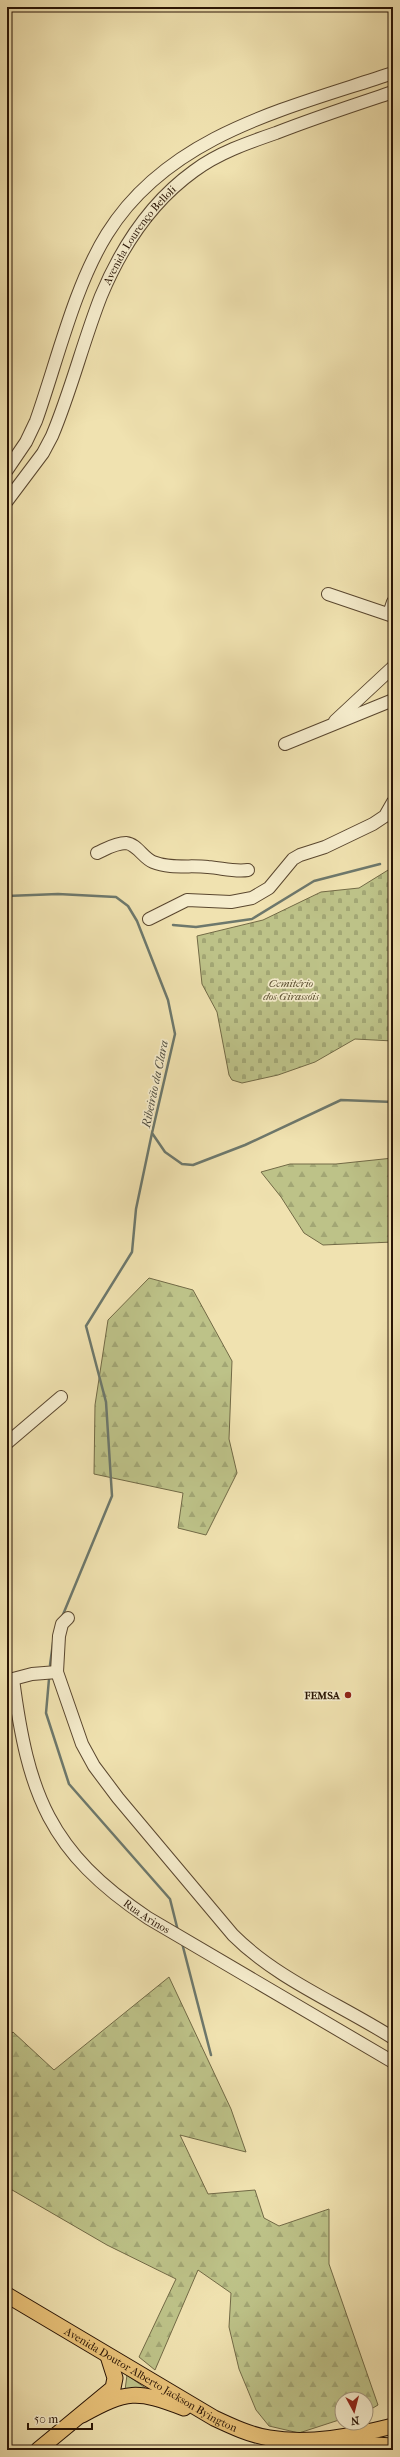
<svg xmlns="http://www.w3.org/2000/svg" width="400" height="2457" viewBox="0 0 400 2457" font-family="'IM FELL French Canon',serif">
<style>
.grass{fill:#bdc288;stroke:#726a46}
.forest{fill:url(#forest-firs);stroke:#726a46}
.cemetery{fill:url(#cemetery-stones);stroke:#726a46}
.lines{fill:none;stroke-linecap:round;stroke-linejoin:round}
.stream{stroke:#6d786c;stroke-width:2.5}
.minor-casing{stroke:#5a472f;stroke-width:14}
.major-casing{stroke:#281304;stroke-width:17}
.minor{stroke:#f5eccc;stroke-width:12}
.major{stroke:#e8c178;stroke-width:15}
.poi-dot{fill:#8f2418;stroke:#f5eccc;stroke-width:1.5}
.labels{text-anchor:middle;stroke-width:3.5;stroke-linejoin:round;paint-order:stroke}
.street-label{font-size:11px;fill:#281304;stroke:#f5eccc}
.park-label{font-size:11px;font-style:italic;fill:#5c5032;stroke:#f5eccc}
.poi-label{font-size:11px;font-weight:bold;fill:#281304;stroke:#f5eccc;text-anchor:end}
.water-label{font-size:12px;font-style:italic;fill:#504e41;stroke:#f5eccc}
</style>
<defs>
<pattern id="forest-firs" width="22" height="20" patternUnits="userSpaceOnUse"><rect width="22" height="20" fill="#bdc288"/><path d="M5 1l3.5 6h-7zM16 11l3.5 6h-7z" fill="#a2a674"/></pattern>
<pattern id="cemetery-stones" width="16" height="16" patternUnits="userSpaceOnUse"><rect width="16" height="16" fill="#bdc288"/><path d="M2 7V4a2 2 0 0 1 4 0v3zM10 15v-3a2 2 0 0 1 4 0v3z" fill="#a2a674"/></pattern>
</defs>
<rect width="100%" height="100%" fill="#f0e2b0"/>
<filter id="stains"><feTurbulence type="fractalNoise" baseFrequency=".005" numOctaves="4"/><feColorMatrix values="0 0 0 0 .2 0 0 0 0 .09 0 0 0 0 .02 0 0 0 .5 -.17"/></filter>
<radialGradient id="worn" r=".72"><stop offset=".6" stop-color="#630" stop-opacity="0"/><stop offset="1" stop-color="#630" stop-opacity=".3"/></radialGradient>
<path class="grass" d="M127 2375 151 2392 125 2390Z"/>
<path class="forest" d="M393 1158V1242L323 1245 304 1233 281 1197 261 1172 290 1164H336Z
M149 1278 193 1290 232 1361 229 1439 237 1473 206 1535 178 1528 183 1493 94 1474 95 1405 108 1320Z
M169 1977 231 2109 246 2152 180 2135 208 2194 255 2190 264 2218 279 2226 329 2209V2264L378 2405 366 2412V2399H342V2419L299 2433 269 2426 256 2410 239 2369 229 2327 231 2293 198 2270 155 2370 139 2357 176 2279 107 2245 7 2187V2037L13 2032 54 2070Z"/>
<path class="cemetery" d="M393 867V1041L355 1039 315 1062 278 1075 242 1083 232 1080 229 1075 217 1012 202 984 197 936 263 920 321 892 359 888Z"/>
<g class="lines">
<path class="stream" d="M7 896 58 894 116 897 128 906 137 921 168 1000 175 1034 152 1133 165 1152 182 1164 193 1165 245 1145 341 1100 393 1102
M173 925 196 927 252 919 314 881 380 864
M62 1617 112 1496 106 1402 86 1326 132 1252 136 1209 152 1133
M50 1665 54 1636
M49 1679 46 1713 69 1784 170 1899 178 1931
M182 1943 211 2055"/>
<defs>
<g id="minor">
<path d="M7 470 26 442 36 421C57 362 74 287 107 234 169 134 289 108 393 73"/>
<path id="s1" d="M7 501 43 453 52 436C71 391 83 342 101 296 121 248 151 202 194 171 218 153 247 143 276 133 314 118 354 105 393 92"/>
<path d="M328 594 393 616"/>
<path d="M389 614 393 602"/>
<path d="M335 721 393 667"/>
<path d="M285 744 393 700"/>
<path d="M97 853C106 849 115 843 126 843 137 844 143 858 153 862 170 869 191 865 208 867 222 868 234 872 248 870"/>
<path d="M149 919 187 900 231 902 252 898 269 888 293 859 300 855 325 847 373 824 385 816 393 802"/>
<path d="M7 1443 61 1397"/>
<path d="M68 1618 62 1624 59 1636 57 1672 82 1744 94 1766 118 1798 233 1935C278 1980 340 2004 393 2038"/>
<path id="s2" d="M57 1672 32 1674 13 1679C28 1794 49 1852 148 1918L393 2062"/>
</g>
<g id="major">
<path id="s3" d="M7 2295 214 2418C231 2426 250 2435 269 2438 309 2445 353 2436 393 2426"/>
<path d="M82 2415C127 2390 137 2390 184 2408"/>
<path d="M338 2443 393 2446"/>
<path d="M38 2450 113 2388 115 2378 108 2356"/>
</g>
</defs>
<use href="#minor" class="minor-casing"/>
<use href="#major" class="major-casing"/>
<use href="#minor" class="minor"/>
<use href="#major" class="major"/>
</g>
<circle class="poi-dot" cx="348" cy="1695" r="4"/>
<g class="labels">
<g class="street-label">
<text dy="4" stroke="none"><textPath href="#s1" startOffset="300">Avenida Lourenço Belloli</textPath></text>
<text dy="4" stroke="none"><textPath href="#s2" startOffset="329">Rua Arinos</textPath></text>
<text dy="4" stroke="none"><textPath href="#s3" startOffset="167">Avenida Doutor Alberto Jackson Byington</textPath></text>
</g>
<g class="park-label">
<text x="291" y="987">Cemitério<tspan x="291" dy="13">dos Girassóis</tspan></text>
</g>
<g class="poi-label">
<text x="340" y="1699">FEMSA</text>
</g>
<g class="water-label">
<text transform="translate(155 1084) rotate(-78)" y="4">Ribeirão da Clara</text>
</g>
</g>
<rect width="400" height="2457" fill="none" stroke="#f0e2b0" stroke-width="24"/>
<rect x="8" y="8" width="384" height="2441" fill="none" stroke="#281304" stroke-width="2"/>
<rect x="12" y="12" width="376" height="2433" fill="none" stroke="#281304"/>
<g transform="translate(354 2411) rotate(173)"><circle r="19" fill="#f5eccc" stroke="#a3957c"/>
<path d="M0-3L7 15L0 10L-7 15Z" fill="#8f2418"/>
<text y="-6" font-size="11" font-weight="bold" text-anchor="middle" fill="#281304">N</text>
</g>
<path d="M28 2423v6h64v-6" fill="none" stroke="#281304" stroke-width="2"/>
<text x="34" y="2423" font-size="12" fill="#281304" stroke="#f5eccc" stroke-width="3" paint-order="stroke">50 m</text>
<rect width="100%" height="100%" filter="url(#stains)"/>
<rect width="100%" height="100%" fill="url(#worn)"/>
</svg>
